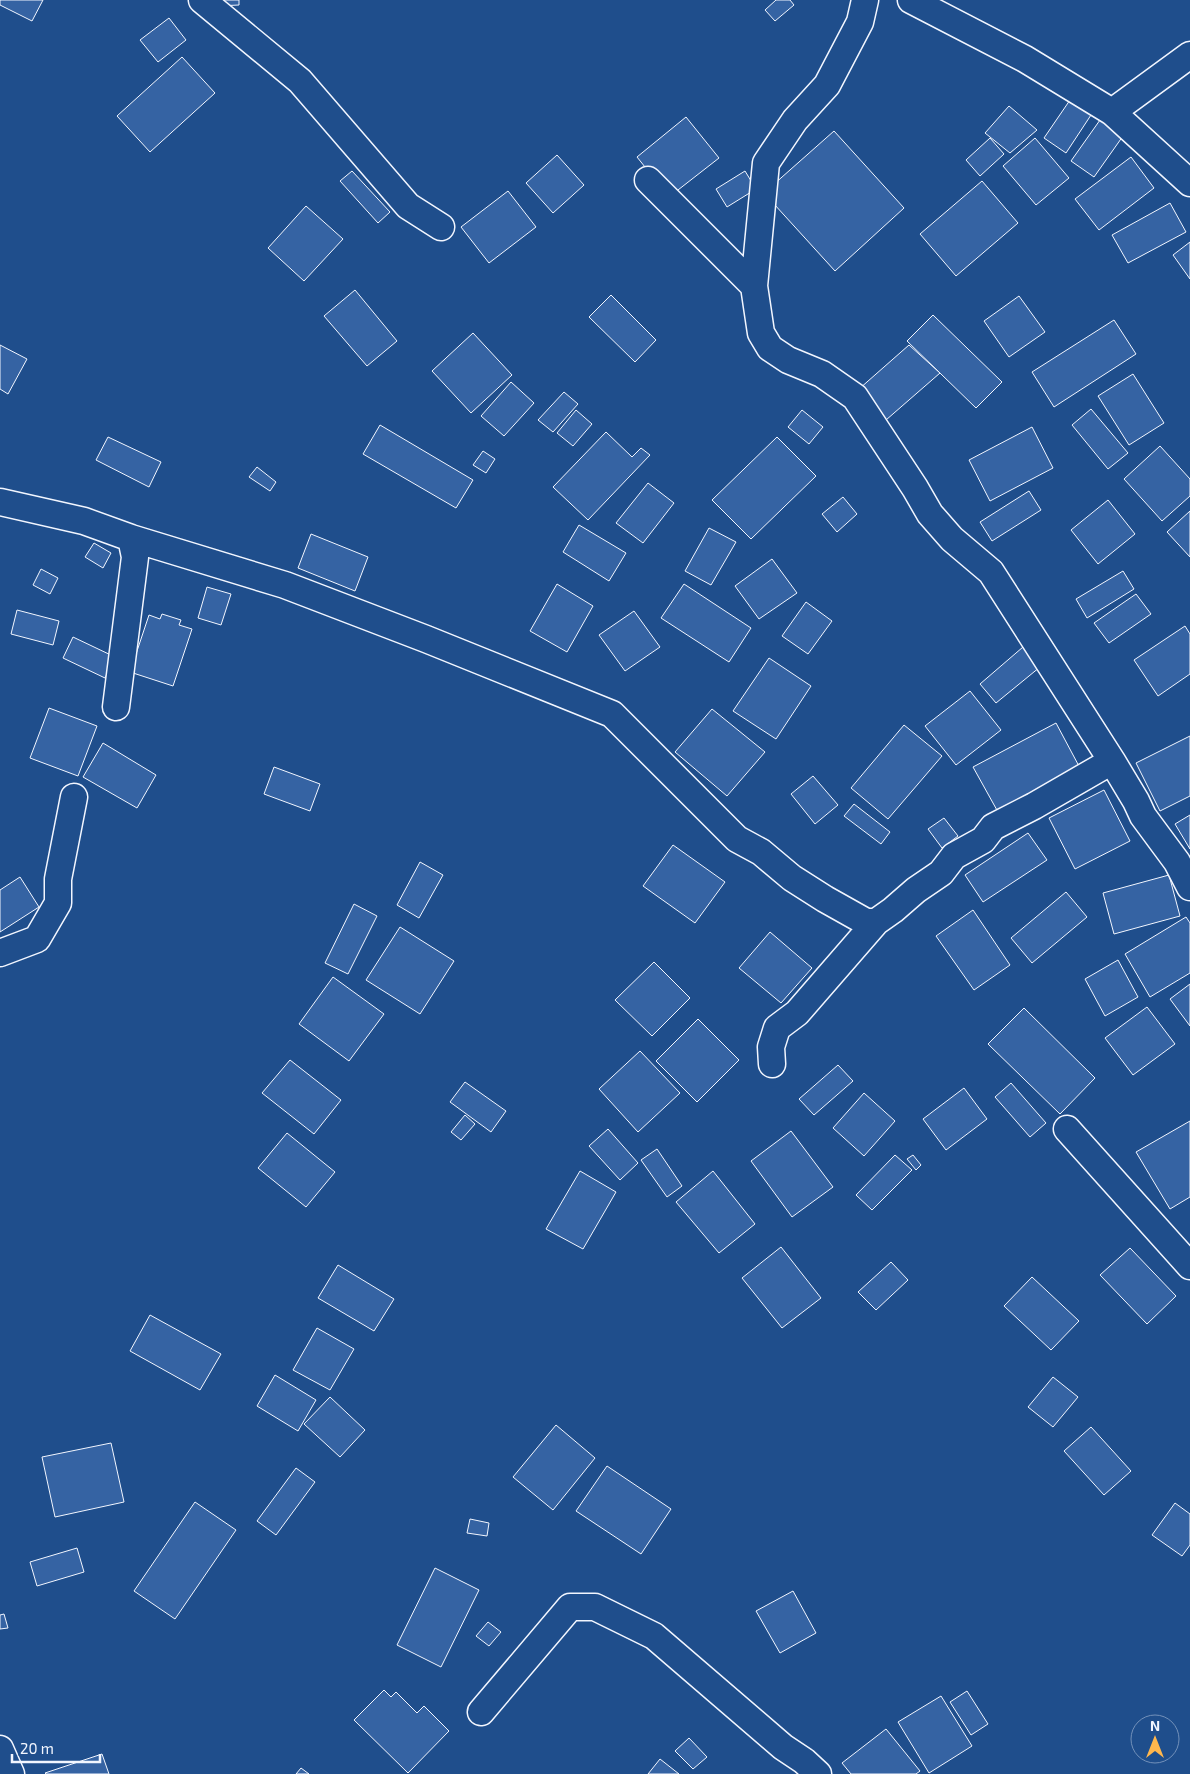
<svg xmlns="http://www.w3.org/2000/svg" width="1190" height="1774" viewBox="0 0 1190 1774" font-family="'Exo 2',sans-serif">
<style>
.building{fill:#3563a3;stroke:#f2f6ff}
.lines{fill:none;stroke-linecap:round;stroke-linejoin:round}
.minor-casing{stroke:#f2f6ff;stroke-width:29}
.minor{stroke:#1f4e8c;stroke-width:26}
</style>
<rect width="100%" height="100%" fill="#1f4e8c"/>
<path class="building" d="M0 0H43L32 21 0 5Z
M217 0H239V5L217 6Z
M776 0H790L794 5 775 21 765 10Z
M169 18 186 40 158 62 140 40Z
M182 57 215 93 150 152 117 116Z
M1070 100 1091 115 1066 153 1044 138Z
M1009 106 1037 130 1010 153 985 133Z
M686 117 719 158 669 197 637 157Z
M1100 120 1123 136 1094 177 1071 161Z
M834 131 904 208 835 271 764 193Z
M990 138 1004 154 980 176 966 160Z
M1035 138 1069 178 1036 205 1003 166Z
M557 155 584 185 553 213 526 183Z
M1131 157 1154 188 1099 230 1075 199Z
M352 171 390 212 378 223 340 181Z
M745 171 756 189 727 207 716 189Z
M982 181 1018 223 956 276 920 234Z
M508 191 536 227 489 263 461 227Z
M1170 203 1186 232 1128 263 1112 235Z
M306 206 343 239 304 281 268 248Z
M1190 242V279L1173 255Z
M355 290 397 341 367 366 324 316Z
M611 295 656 340 635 362 589 317Z
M1019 296 1045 332 1009 357 984 321Z
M933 315 1002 382 976 408 907 341Z
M1114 320 1136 354 1054 407 1032 372Z
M473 333 512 375 471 413 432 371Z
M0 345 27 359 8 394 0 389Z
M909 345 940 373 886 420 859 389Z
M1133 374 1164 423 1129 445 1098 396Z
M511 382 534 403 504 436 481 416Z
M564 392 578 404 553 432 538 420Z
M1091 409 1128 453 1108 469 1072 425Z
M576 410 592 424 573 446 557 433Z
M802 410 823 427 809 444 788 427Z
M380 425 473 480 456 508 363 454Z
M1032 427 1053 468 990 501 969 460Z
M606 432 632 457 641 448 650 455 588 520 553 487Z
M108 437 161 462 149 487 96 460Z
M777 437 816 476 751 539 712 500Z
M1160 446 1190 479V496L1162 521 1124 479Z
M483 451 495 459 486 473 473 465Z
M257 467 276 482 270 491 249 477Z
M648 483 674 503 643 543 616 523Z
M1029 491 1041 510 992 541 980 522Z
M843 497 857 514 837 532 822 514Z
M1108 500 1135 534 1098 564 1071 530Z
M1190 511V557L1167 532Z
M579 525 626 553 609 581 563 552Z
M709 528 736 542 711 585 685 571Z
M311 534 368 557 355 591 298 568Z
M94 543 111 553 103 568 85 557Z
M772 559 797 593 759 619 735 586Z
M41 569 58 578 50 594 33 585Z
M1123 571 1134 589 1087 618 1076 599Z
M557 584 593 606 567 652 530 631Z
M684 584 751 628 729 662 661 618Z
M207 587 231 594 221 625 198 618Z
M1136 594 1151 614 1109 643 1094 623Z
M806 602 832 621 808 654 782 636Z
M17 610 59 621 53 645 11 634Z
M634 611 660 647 625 671 599 635Z
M162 614 181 620 179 625 192 629 173 686 130 672 149 615 160 619Z
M1185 626 1190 634V674L1158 696 1134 660Z
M73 637 115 657 105 678 63 658Z
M1023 647 1040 667 996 703 980 684Z
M769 658 811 686 776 739 733 711Z
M970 691 1001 730 956 765 925 726Z
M49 708 97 726 78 776 30 758Z
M712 709 765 752 727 796 675 752Z
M1056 723 1080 768 998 812 973 767Z
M904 725 942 756 888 819 851 788Z
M1190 736V796L1160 811 1136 763Z
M103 743 156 775 137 808 83 777Z
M274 767 320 784 310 811 264 794Z
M813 776 838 805 815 824 791 794Z
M1104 790 1130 841 1075 869 1049 818Z
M854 804 890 832 881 844 844 816Z
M1190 815V849L1175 824Z
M944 818 958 836 942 848 928 829Z
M1028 833 1047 860 983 902 965 875Z
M673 845 725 882 695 923 643 886Z
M420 862 443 875 419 918 397 905Z
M1169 875 1180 916 1114 934 1103 893Z
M20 877 39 907 0 932V890Z
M1066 892 1087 917 1032 963 1011 938Z
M354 904 377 916 348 974 325 963Z
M973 910 1010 965 974 990 936 936Z
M1186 917 1190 923V973L1150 997 1125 954Z
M400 927 454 961 420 1014 366 980Z
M770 932 812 968 781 1003 739 968Z
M1118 960 1138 997 1105 1016 1085 979Z
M654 962 690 998 652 1036 615 1000Z
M333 977 384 1014 349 1061 299 1024Z
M1190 984V1026L1170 999Z
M1147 1007 1175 1044 1133 1075 1105 1038Z
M1024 1008 1095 1078 1060 1114 988 1044Z
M698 1019 739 1060 697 1102 656 1061Z
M640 1051 680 1093 638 1132 599 1089Z
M290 1060 341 1100 314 1134 262 1093Z
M838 1065 853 1081 814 1115 799 1099Z
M465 1082 506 1111 491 1132 450 1102Z
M1011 1083 1046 1123 1030 1137 995 1097Z
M964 1088 987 1119 946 1150 923 1119Z
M864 1093 895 1121 864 1156 833 1128Z
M465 1115 475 1124 461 1140 451 1132Z
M1190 1121V1197L1170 1209 1136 1152Z
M608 1129 638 1163 620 1180 589 1146Z
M791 1131 833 1187 792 1217 751 1161Z
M287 1133 335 1172 306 1207 258 1168Z
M657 1149 682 1186 667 1197 641 1160Z
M895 1155 912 1170 872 1210 856 1195Z
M913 1155 921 1165 916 1170 907 1159Z
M580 1171 616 1192 583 1249 546 1229Z
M713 1171 755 1224 719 1253 676 1202Z
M781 1247 821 1298 782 1328 742 1278Z
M1130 1248 1176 1296 1147 1324 1100 1275Z
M891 1262 908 1280 876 1310 858 1292Z
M338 1265 394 1299 374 1331 318 1298Z
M1032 1277 1079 1321 1051 1350 1004 1306Z
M150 1315 221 1354 200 1390 130 1351Z
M317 1328 354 1349 330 1390 293 1370Z
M275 1375 316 1400 298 1431 257 1406Z
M1053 1377 1078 1397 1053 1427 1028 1407Z
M330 1397 365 1430 340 1457 304 1424Z
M556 1425 595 1458 553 1510 513 1477Z
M1091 1427 1131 1471 1104 1495 1064 1451Z
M111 1443 124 1502 55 1517 42 1457Z
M607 1466 671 1509 641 1554 576 1511Z
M296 1468 315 1482 276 1535 257 1521Z
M195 1502 236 1530 175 1619 134 1591Z
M1175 1503 1190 1514V1545L1182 1556 1152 1535Z
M470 1519 489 1523 487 1536 467 1533Z
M77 1548 84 1572 37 1586 30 1562Z
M435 1568 479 1590 441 1667 397 1645Z
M793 1591 816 1633 780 1653 756 1611Z
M4 1614 8 1628 0 1629V1615Z
M488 1622 501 1632 489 1646 476 1636Z
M384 1690 391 1697 396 1692 417 1713 424 1706 449 1731 408 1773 354 1720Z
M967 1691 988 1724 971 1735 950 1702Z
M941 1696 972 1746 929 1773 898 1722Z
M886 1729 920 1771 916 1774H851L842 1763Z
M689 1738 707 1757 693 1769 675 1751Z
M102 1754 109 1774H46L45 1773Z
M660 1759 679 1774H648Z
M301 1768 309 1774H296Z"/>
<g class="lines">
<defs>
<path id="minor" d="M202 0 300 81 408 206 441 227
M865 0 860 22 827 85 795 120 766 163 754 286 761 333 770 348 788 360 822 374 855 397 915 488 930 514 952 539 991 572 1112 761 1136 801 1143 816 1177 862 1190 887
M911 0 1025 59 1112 112 1190 183
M1112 112 1190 55
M648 180 754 286
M0 502 84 521 131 538 285 585 426 639 612 714 737 839 761 852 792 878 825 899 866 922H876
M116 707 135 557 131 538
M0 953 37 939 58 903V879L74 797
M772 1064 771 1047 777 1028 797 1013 876 922 893 910 916 890 941 873 954 856 983 840 993 827 1034 806 1112 761
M1067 1129 1190 1266
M481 1712 570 1607H595L654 1636 783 1747 804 1761 818 1774
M0 1749 11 1774"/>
</defs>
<use href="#minor" class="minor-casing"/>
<use href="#minor" class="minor"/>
</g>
<g transform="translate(1155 1739)"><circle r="24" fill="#1f4e8c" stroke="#7391ba"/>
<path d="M0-4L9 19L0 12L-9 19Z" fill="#ffb74d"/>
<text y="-8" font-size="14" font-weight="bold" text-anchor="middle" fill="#f2f6ff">N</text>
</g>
<path d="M12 1754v8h88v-8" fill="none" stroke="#f2f6ff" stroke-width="2.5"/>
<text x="20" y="1754" font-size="15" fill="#f2f6ff" stroke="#1f4e8c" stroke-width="4" paint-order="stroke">20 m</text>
</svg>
